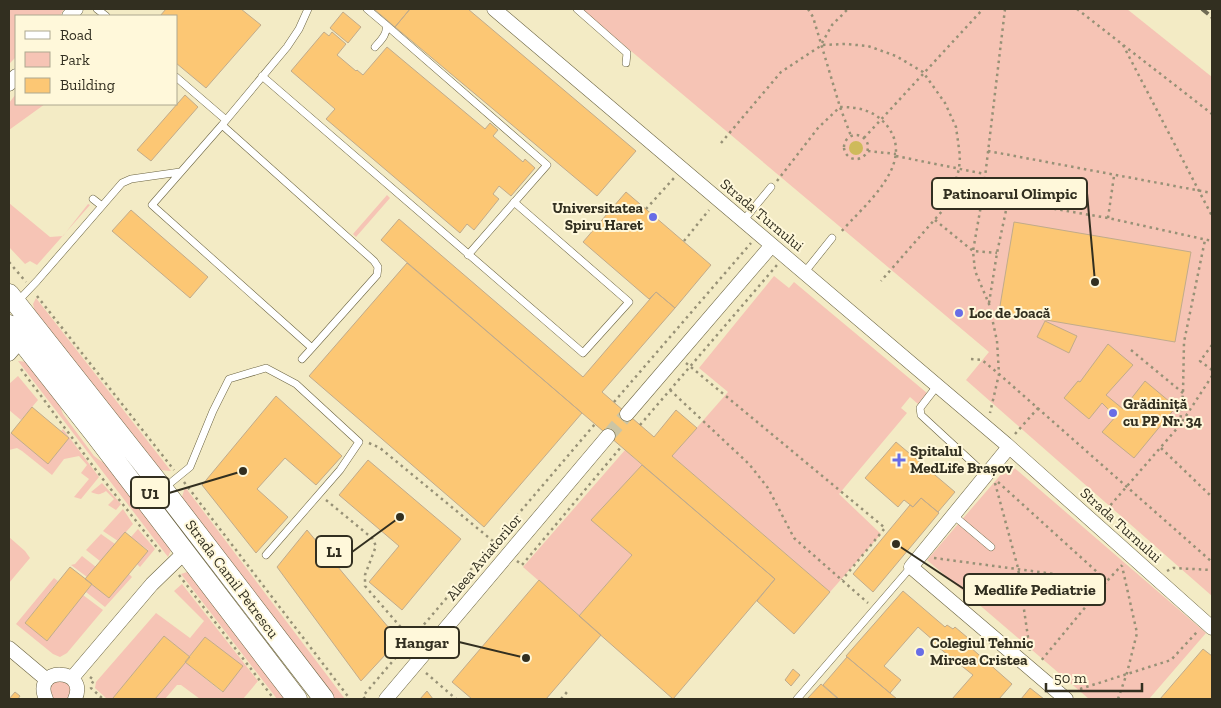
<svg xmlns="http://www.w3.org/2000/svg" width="1221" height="708" viewBox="0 0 1221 708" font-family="'Zilla Slab',serif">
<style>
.green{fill:#f6c4b5}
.water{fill:#ceba5b}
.building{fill:#fcc774;stroke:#c1ab8b}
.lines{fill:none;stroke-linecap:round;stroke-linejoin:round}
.street-tunnel{stroke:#ccc5a4;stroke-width:14;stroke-dasharray:14 7;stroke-linecap:butt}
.lane-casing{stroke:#6a6341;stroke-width:8}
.street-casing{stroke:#6a6341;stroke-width:15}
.secondary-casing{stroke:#6a6341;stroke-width:21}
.path{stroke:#979176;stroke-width:2.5;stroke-dasharray:2.5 4;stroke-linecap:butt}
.lane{stroke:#fff;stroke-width:7}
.street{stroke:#fff;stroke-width:14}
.secondary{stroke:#fff;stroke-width:20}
.rail{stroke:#706b55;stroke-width:4;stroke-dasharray:8 4;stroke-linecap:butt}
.poi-dot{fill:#686de6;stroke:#fff8da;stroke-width:2}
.labels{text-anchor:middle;stroke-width:4;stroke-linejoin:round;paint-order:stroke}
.poi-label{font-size:15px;font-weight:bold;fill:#322f20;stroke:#fff8da;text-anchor:start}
.street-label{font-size:15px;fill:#322f20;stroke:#fff8da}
.leader{fill:none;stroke:#322f20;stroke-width:2}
.callout-dot{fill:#322f20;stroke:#fff8da;stroke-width:2}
.callout{fill:#fff8da;stroke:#322f20;stroke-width:2}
.callout-label{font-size:16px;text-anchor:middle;font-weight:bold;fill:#322f20}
</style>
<rect width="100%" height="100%" fill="#f3ebc5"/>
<path class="green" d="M9 9H64L60 16H16V57L9 64Z
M581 9H1127L1212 77V596L966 380 989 352Z
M16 94V104H45L9 130V103Z
M387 195 390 198 356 237 353 234Z
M9 203 50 237 63 236 88 204 90 205 37 265 30 261 25 264 9 247Z
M774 276 789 288 794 282 927 393 918 404 910 397 901 408 907 413 839 494 881 534 830 592 672 456 728 392 699 368Z
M36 298 171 471 160 470 35 312 33 304Z
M18 361 28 362 57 399 63 414 94 456 112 469 171 550 168 557Z
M18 376 38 400 21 420 9 410V384Z
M63 429 99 477 81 499 74 497 89 479 81 473 87 465 79 456 64 459 52 475 22 451 17 448 9 450V435L11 433 48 463 69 438 61 431Z
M625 450 642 465 592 520 632 555 579 616 523 567Z
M1010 464 1206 633 1149 699H1089L927 560Z
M102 483 121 504 116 510 108 505 114 499 106 491C100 495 98 495 91 492Z
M185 487 345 699H335L185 504 182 497Z
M123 509 133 524 118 541 103 531Z
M138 529 155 549 140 567 137 564 148 550 131 537Z
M101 534 115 544 100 561 86 550Z
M9 537 25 551 30 558 9 583Z
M82 556 96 567 87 577 71 565 75 564Z
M187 572 191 573 290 699H277L181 574Z
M129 574 132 577 105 607 86 592 92 584 109 598Z
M54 578 58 581 25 623 47 641 83 595 103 610 67 653 60 657 53 654 16 624Z
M182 584 258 681 243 699H200L181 685H177L165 699H155L185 662 222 692 242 666 205 637 190 657 164 636 113 698 114 699H107L95 688 96 682 156 613 190 638 204 621 174 591Z
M50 680 71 681 72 699H49Z"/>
<path class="water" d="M849 148a7 7 0 1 1 14 0a7 7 0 1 1-14 0Z"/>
<path class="building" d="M166 9H241L261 25 206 88 176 63V16H160Z
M374 9H410L395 27Z
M410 9H468L636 151 597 196 395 27Z
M343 12 361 27 348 43 330 28Z
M324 32 329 36 332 32 346 44 337 55 356 71 357 70 363 75 387 47 485 129 490 123 498 130 493 136 523 162 525 159 535 168 511 196 499 186 493 194 499 199 474 230 467 224 460 233 326 119 335 109 291 71Z
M185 95 198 107 151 161 137 150Z
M626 192 711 265 675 308 656 292 649 299 583 242Z
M131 210 208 277 190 298 112 231Z
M399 219 583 377 656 292 675 308 602 392 654 437 676 410 697 428 672 456 830 592 794 634 757 601 775 579 381 240Z
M1014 222 1191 252 1175 342 999 312Z
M407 263 582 413 484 527 309 376Z
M1045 321 1077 336 1069 353 1037 337Z
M1108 344 1133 365 1106 395 1123 409 1145 381 1176 407 1134 458 1102 432 1117 415 1113 411 1112 413 1102 403 1089 419 1064 398 1078 381 1080 382Z
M276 396 342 456 316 485 285 458 257 489 288 517 256 553 202 485Z
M32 407 69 438 48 464 11 433Z
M896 442 955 492 938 512 921 498 913 507 904 500 898 507 865 478Z
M368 460 461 539 402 610 369 582 399 546 339 495Z
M642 465 775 579 673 699 579 616 632 555 591 520Z
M921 498 939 513 873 592 853 574 910 505 913 507Z
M307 530 399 640 361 681 277 567Z
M125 532 148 551 109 598 85 579Z
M70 567 92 584 47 641 25 623Z
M539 580 601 635 546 699H472L452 682Z
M903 591 945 627 947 625 953 629 955 627 968 638 966 640 972 645 970 647 1012 684 999 699H952L973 675 933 643 934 641 918 627 884 666 901 680 890 693 846 656Z
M164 636 190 657 155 699H114L113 698Z
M205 637 243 666 223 692 185 662Z
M1203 649 1212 656V699H1160Z
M847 657 897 699H839L823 685Z
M793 669 800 675 791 686 785 680Z
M821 684 837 698 836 699H807Z
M1030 688 1044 699H1021Z
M427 691 433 699H420Z
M15 692 20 696 18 699H9Z"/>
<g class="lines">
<path class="street-tunnel" d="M608 436 627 414"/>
<defs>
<path id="lane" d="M97 9 106 16
M367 9 386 25C388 34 380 41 375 47
M577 9 627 53 626 63
M386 25 547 165 468 255
M262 76 583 353 629 302 514 202
M176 77 226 120
M222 125 374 261 378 267 377 275 312 348 152 205 222 125 287 47 299 29 308 9
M93 199 102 206
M743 221 771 187
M804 273 832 238
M18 301 37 281 122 183 131 179 180 172
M302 359 312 348
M937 386 920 408 921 415 986 475
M163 489 190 467 213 411 229 379 266 368 296 384 359 442 340 470 266 555
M953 515 991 547
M797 699 911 567"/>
<path id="street" d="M494 9 1006 444 1212 628
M69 16 76 9
M9 84 16 76
M9 354 21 340
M627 414 772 245
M1009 447 911 567 1066 699
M9 648 47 680
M72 678 152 584 185 552
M46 699C31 666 89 667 75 699
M386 699 608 436"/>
<path id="secondary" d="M9 294 163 489 324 699
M9 325 94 433 297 699"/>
</defs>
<use href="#lane" class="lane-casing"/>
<use href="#street" class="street-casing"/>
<use href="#secondary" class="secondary-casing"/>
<path class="path" d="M808 9 813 17 840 107 851 136
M1005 9 983 194 973 251 975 271 989 304 997 341 999 374 1212 562
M1077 9 1212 114
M822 43 832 25 848 9
M1123 45 1212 216
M844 147a12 12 0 1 1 24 0a12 12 0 1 1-24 0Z
M864 138 983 9
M721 143 781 72 822 45 845 44 868 46 896 56 923 72 945 103 956 127 960 156 959 169 951 197 943 210 881 281
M868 151 896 154
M988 151 1212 193
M896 156 985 174
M777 181 818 128 840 107C860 107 876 111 888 127 916 165 863 206 840 233
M984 194 1008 201 1108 218 1212 241
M646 209 674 178
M1108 218 1114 176
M935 220 973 251 997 253
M684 241 709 210
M9 262 26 282
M37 296 174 470
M989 303 997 253 1008 201
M1212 345 1200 361 1212 370
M1131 350 1183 393
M971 359 982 360 999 374 990 413
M686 363 885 528 842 580
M21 369 102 478 163 555
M670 390 749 464 768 488 794 538 868 603
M614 402 751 243
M1180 424 1183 393 1184 342 1205 240
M640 425 777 265
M1015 434 1039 407
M369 443 380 448 499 546
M1161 448 1212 497
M184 482 350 699
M998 482 1107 581 1040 662
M995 483 1018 568 1030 651
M326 500 372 538 376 546 365 575V586L411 639
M1102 515 1180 425 1212 376
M934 558 1107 581 1122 565
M517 561 522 565 621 447
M1167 571 1173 568 1212 570
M179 575 274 699
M426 673 456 699
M90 677 94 680 91 685V688L103 699
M1080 689 1171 660 1197 632
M365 699 363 696 595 424
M561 699 567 692
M1118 699 1127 673 1137 633 1122 566"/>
<use href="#lane" class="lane"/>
<use href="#street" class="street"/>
<use href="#secondary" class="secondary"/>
<path class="rail" d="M1202 9 1212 17"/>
</g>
<g class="poi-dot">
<circle cx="653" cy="217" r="5"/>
<circle cx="959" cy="313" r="5"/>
<circle cx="1113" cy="413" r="5"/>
<path d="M896.5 452.5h5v5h5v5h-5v5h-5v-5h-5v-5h5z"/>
<circle cx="920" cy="652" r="5"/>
</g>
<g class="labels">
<g class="poi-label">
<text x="643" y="213" text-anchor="end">Universitatea<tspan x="643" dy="17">Spiru Haret</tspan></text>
<text x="969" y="318">Loc de Joacă</text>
<text x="1123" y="409">Grădiniță<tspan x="1123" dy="17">cu PP Nr. 34</tspan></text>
<text x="910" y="456">Spitalul<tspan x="910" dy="17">MedLife Brașov</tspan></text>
<text x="930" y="648">Colegiul Tehnic<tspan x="930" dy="17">Mircea Cristea</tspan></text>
</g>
<g class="street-label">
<text transform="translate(762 215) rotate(40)" y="5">Strada Turnului</text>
<text transform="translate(1121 525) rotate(42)" y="5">Strada Turnului</text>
<text transform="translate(484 557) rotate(-50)" y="5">Aleea Aviatorilor</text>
<text transform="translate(232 579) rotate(53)" y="5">Strada Camil Petrescu</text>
</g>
</g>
<path class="leader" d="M1095 282L1087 193M243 471L169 493M400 517L352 552M896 544L964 589M526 658L459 642"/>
<g class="callout-dot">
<circle cx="1095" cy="282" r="5"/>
<circle cx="243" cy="471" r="5"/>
<circle cx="400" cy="517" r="5"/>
<circle cx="896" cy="544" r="5"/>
<circle cx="526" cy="658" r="5"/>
</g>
<g class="callout">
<rect x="932" y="178" width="155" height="31" rx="5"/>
<rect x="131" y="477" width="38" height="31" rx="5"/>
<rect x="316" y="536" width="36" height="31" rx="5"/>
<rect x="964" y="574" width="141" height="31" rx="5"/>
<rect x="385" y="627" width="74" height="31" rx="5"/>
</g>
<g class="callout-label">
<text x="1010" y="199">Patinoarul Olimpic</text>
<text x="150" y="499">U1</text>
<text x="334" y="557">L1</text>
<text x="1035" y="595">Medlife Pediatrie</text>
<text x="422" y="648">Hangar</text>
</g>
<rect width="1221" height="708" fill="none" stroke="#322f20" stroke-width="20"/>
<rect x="15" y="15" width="162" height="90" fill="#fff8da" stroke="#ada890"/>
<rect x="25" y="31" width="25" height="8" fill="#ffffff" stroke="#ada890"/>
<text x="60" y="40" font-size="15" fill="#322f20">Road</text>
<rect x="25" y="52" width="25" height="15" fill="#f6c4b5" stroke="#ada890"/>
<text x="60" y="65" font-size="15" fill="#322f20">Park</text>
<rect x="25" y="78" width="25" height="15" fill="#fcc774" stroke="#ada890"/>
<text x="60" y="90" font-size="15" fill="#322f20">Building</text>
<path d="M1046 683v8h96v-8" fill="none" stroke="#322f20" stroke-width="2.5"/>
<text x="1054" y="683" font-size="15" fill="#322f20" stroke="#fff8da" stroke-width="4" paint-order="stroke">50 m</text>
</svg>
